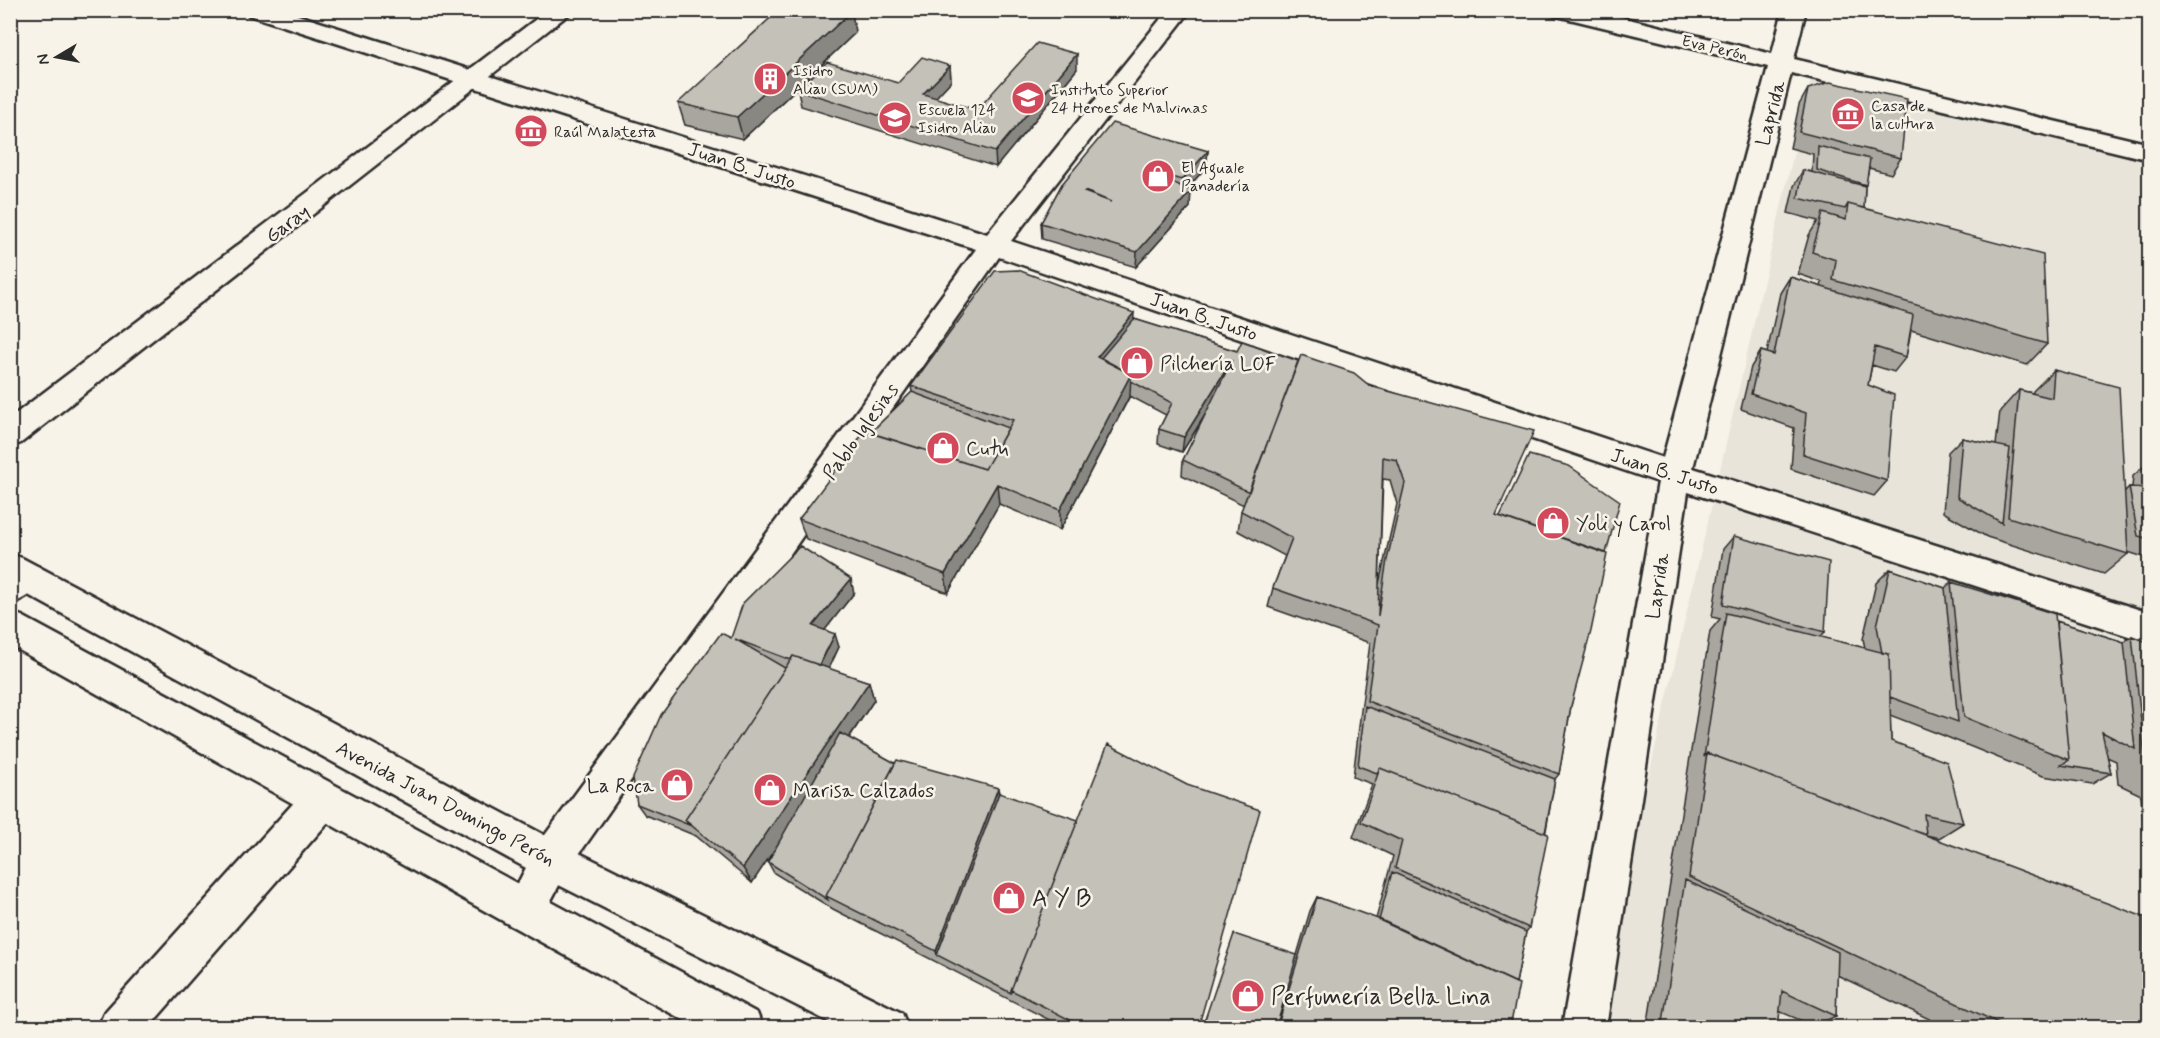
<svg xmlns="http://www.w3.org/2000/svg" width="2160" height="1038" viewBox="0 0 2160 1038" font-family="Mynerve,sans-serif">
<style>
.built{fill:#e8e4da}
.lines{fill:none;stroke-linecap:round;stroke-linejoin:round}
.minor-casing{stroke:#2b2b2b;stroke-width:5}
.tertiary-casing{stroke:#2b2b2b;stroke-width:5}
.secondary-casing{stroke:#2b2b2b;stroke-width:5}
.minor{fill:#f7f3e8;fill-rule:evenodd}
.tertiary{fill:#f7f3e8;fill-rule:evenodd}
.secondary{fill:#f7f3e8;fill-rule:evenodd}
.wall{fill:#a9a69f;stroke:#2b2b2b;stroke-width:1.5;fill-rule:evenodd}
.shaded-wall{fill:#898782;stroke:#2b2b2b;stroke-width:1.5}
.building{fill:#c4c1b9;stroke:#2b2b2b;stroke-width:1.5;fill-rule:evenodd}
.labels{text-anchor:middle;stroke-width:5;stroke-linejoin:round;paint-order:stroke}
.far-street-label{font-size:16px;fill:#2b2b2b;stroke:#f7f3e8}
.far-poi-label{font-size:16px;fill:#2b2b2b;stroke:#f7f3e8;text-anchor:start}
.street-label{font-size:20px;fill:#2b2b2b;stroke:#f7f3e8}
.poi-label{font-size:20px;fill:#2b2b2b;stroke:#f7f3e8;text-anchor:start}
.near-poi-label{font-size:24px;fill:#2b2b2b;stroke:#f7f3e8;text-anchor:start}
</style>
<rect width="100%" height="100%" fill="#f7f3e8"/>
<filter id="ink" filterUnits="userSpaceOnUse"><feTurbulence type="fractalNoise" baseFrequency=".0167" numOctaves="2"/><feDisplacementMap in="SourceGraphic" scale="12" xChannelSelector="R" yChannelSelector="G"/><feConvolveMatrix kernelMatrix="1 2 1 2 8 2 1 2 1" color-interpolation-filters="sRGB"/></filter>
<g filter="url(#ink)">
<path class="built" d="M1813 70 2149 159V1027L1590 1028Z"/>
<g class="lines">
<defs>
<path id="minor" d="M246 10H282L987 234 1168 10H1191L1011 241 1663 458 1768 67 1553 15 1550 10H1592L1772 54 1783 10H1806L1794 59 2150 144V160L1791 73 1693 468 2150 613V643L1688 492 1606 1028H1562L1658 482 999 257 565 874 538 925 524 931 510 925 504 911 537 846 976 249 249 15Z
M27 563 39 567 44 577C37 591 25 599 10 604V570Z
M322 782 336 787 341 800 336 813 148 1028H98L104 1013 308 787Z"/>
<path id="tertiary" d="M548 10H574L21 443 10 447V418Z"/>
<path id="secondary" d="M10 554 22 558 565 846 902 1013 908 1028H841L537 874 10 585Z
M10 612 22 616 757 1013 763 1028H698L510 925 10 645Z"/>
</defs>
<use href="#minor" class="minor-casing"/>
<use href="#tertiary" class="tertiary-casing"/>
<use href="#secondary" class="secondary-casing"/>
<use href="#minor" class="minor"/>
<use href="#tertiary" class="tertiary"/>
<use href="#secondary" class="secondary"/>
</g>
<path class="wall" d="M852 11 855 33 743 139 685 125 678 103Z
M950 66 951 81 935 98 977 110 1077 69 996 167 801 106 798 90 898 83Z
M1808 89 1901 158 1891 174 1869 168 1865 186 1864 208 2047 344 2027 365 1911 330 1906 357 1894 372 1872 365 1868 385 1887 481 1874 496 1791 469 1794 428 1741 409 1751 367 1761 351 1767 353 1780 293 1790 277 1821 287 1822 282 1798 274 1809 235 1818 221 1788 213 1794 186 1803 170 1812 172 1813 154 1790 148 1799 105Z
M1208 151 1206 167 1187 189 1190 207 1136 267 1042 239 1041 223 1062 184Z
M1134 319 1237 351 1496 515 1606 553 1571 706 1559 774 1555 779 1529 928 1526 932 1516 983 1510 1028H1202L1297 955 1310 911 1317 897 1376 919 1393 856 1353 837 1372 784 1353 777 1360 718 1370 643 1268 607 1273 588 1285 556 1238 531 1241 511 1244 505 1182 475 1183 460 1207 412 1182 452 1158 444 1159 429 1166 415 1130 396 1060 530 999 504 948 593 806 539 799 519 870 433 912 392 911 386ZM1383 479 1390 480 1397 504 1379 584Z
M2054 370 2125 491 2129 487H2132L2133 476 2150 461V559L2128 552V554L2104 574 1987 537 1943 512 1948 452 1962 438 1996 445 2000 411 2019 390 2033 393V391Z
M1734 536 1825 632 1820 637 1865 648 1863 639 1876 583 1890 569 1945 588 1951 582 2056 621 2124 642 2132 636 2150 643V836L2144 834 2141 795 2118 784 2116 761 2107 757 2111 773 2092 784 2043 776 1942 735 1890 715 1891 741 1963 823 1939 838 1926 835 2144 993 2150 1028H1948L1837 975 1836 1016 1814 1026 1779 1011 1778 1028H1647L1710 631 1720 619 1712 617 1723 549Z
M854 593 824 631 839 647 829 669 869 682 874 700 849 738 895 763 998 788 999 793 1198 1028H1065L833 909 774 873 768 862 780 841 752 883 696 836 645 815 637 804 731 638Z"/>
<path class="shaded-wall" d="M852 11 855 33 743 139 737 117Z
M1077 54V69L996 167 995 152Z
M950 66 951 81 924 110 923 94Z
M1208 151 1206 167 1181 196 1182 180Z
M1191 191 1190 207 1136 267 1137 252Z
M1134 313 1133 334 1097 378V357Z
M1232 360 1230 375 1182 452 1184 437Z
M1131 374 1130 395 1060 530V510Z
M997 484 999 504 948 593 945 574Z
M851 579 854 593 817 640 813 626Z
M835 634 839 647 822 682 818 669Z
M869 682 874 700 752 883 743 868Z
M998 788 1000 804 937 955 936 951Z"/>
<path class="building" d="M779 10 852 11 737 117 678 103Z
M1037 43 1077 54 995 152 798 90 827 62 898 83 922 57 950 66 923 94 977 110Z
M1830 82 1907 99 1901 158 1799 132 1808 89Z
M1112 123 1208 151 1182 180 1149 171 1191 191 1137 252 1041 223 1062 184ZM1085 191 1111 202 1084 192Z
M1818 146 1870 159 1866 185 1817 170Z
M1803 170 1865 186 1864 208 1848 204 1845 209 1798 198Z
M1848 204 2043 255 2047 344 1833 280 1836 260 1812 252 1823 213 1846 220Z
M1018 270 1134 313 1097 357 1131 374 1060 510 997 484 945 574 799 519 865 431 985 469 1013 420 911 386 995 271Z
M1790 277 1913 315 1906 357 1875 347 1868 385 1894 395 1887 481 1803 454 1806 413 1751 394 1761 351 1774 355Z
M1134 319 1237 351 1242 341 1298 361 1249 492 1183 460 1232 360 1184 437 1159 429 1172 403 1131 381V374L1101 358Z
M1301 355 1354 373 1370 386 1534 431 1496 515 1607 554 1591 631 1571 706 1559 774 1367 701 1378 625 1273 588 1292 538 1241 511ZM1383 457 1397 460 1405 483 1387 560 1378 616Z
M2054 370 2119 387 2128 554 2008 517 2019 390 2052 398Z
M912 392 1008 428 985 469 870 433Z
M1962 438 2010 448 2002 523 1957 497Z
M1529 455 1569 466 1620 501 1606 553 1500 516Z
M2150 464V539L2138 536 2129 487 2149 488Z
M1734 536 1829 562 1825 632 1723 604Z
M800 546 851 579 813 626 835 634 819 665 793 656 791 660 735 639 785 668 685 820 689 825 637 804 633 778 661 715 721 633 731 638 743 603Z
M1890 569 1945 588 1958 722 1890 697 1889 654 1882 653 1877 626Z
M1951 582 2055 614 2069 760 1964 717Z
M1726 613 1889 654 1891 741 1947 762 1963 823 1924 814 1926 835 1707 753 1704 757Z
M2056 621 2124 642 2135 749 2102 732 2111 773 2061 765 2069 760Z
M2132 636 2150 643V769L2146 768Z
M793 656 869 682 743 868 685 820Z
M1365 706 1555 779 1545 833 1380 768 1377 773 1358 766Z
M840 733 895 763 826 896 828 900 768 862Z
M1108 744 1187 785 1260 810 1198 1028H1086L1011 990Z
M1707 753 2144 917 2145 1028H2009L1689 877Z
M897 760 998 788 936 951 826 896Z
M1380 768 1548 834 1529 928 1395 868 1402 841 1361 822Z
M999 793 1078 820 1011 990V993L937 955Z
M1392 872 1526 932 1516 983 1379 920Z
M1685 880 1838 952 1836 1016 1782 991 1778 1028H1662Z
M1317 897 1381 920 1519 984 1510 1028H1277Z
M1234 934 1297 955 1276 1028H1202Z
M2144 993 2150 995V1028H2145Z"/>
</g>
<defs>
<symbol id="building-disc" viewBox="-11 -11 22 22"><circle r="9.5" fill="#d1495b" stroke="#f7f3e8"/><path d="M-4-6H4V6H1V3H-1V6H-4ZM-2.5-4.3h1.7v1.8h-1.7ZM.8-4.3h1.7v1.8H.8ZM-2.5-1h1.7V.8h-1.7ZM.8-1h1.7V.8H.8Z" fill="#fff"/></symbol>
<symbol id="school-disc" viewBox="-11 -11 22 22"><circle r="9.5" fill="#d1495b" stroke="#f7f3e8"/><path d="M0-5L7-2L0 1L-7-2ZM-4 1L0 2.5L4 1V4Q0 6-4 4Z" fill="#fff"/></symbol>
<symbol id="museum-disc" viewBox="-11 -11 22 22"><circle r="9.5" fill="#d1495b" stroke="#f7f3e8"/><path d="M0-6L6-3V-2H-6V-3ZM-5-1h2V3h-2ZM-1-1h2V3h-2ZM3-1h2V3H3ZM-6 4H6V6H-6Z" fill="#fff"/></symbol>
<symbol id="shop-disc" viewBox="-11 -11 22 22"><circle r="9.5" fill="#d1495b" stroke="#f7f3e8"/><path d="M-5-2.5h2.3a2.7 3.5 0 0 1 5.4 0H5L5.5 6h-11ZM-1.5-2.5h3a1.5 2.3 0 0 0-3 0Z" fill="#fff"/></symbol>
</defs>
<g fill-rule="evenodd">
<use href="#building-disc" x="751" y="60" width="38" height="38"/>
<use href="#school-disc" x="1009" y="79" width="38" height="38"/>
<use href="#museum-disc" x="1829" y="95" width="38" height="38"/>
<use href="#school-disc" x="876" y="99" width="38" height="38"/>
<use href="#museum-disc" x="512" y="112" width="38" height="38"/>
<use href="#shop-disc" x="1139" y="157" width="38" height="38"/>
<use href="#shop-disc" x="1118" y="344" width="38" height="38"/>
<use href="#shop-disc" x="924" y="429" width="38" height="38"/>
<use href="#shop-disc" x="1534" y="504" width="38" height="38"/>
<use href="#shop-disc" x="658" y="766" width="38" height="38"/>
<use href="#shop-disc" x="751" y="771" width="38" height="38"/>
<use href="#shop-disc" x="990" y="879" width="38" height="38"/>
<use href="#shop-disc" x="1229" y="977" width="38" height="38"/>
</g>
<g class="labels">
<g class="far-street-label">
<text transform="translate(1715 47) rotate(13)" y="6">Eva Perón</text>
</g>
<g class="far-poi-label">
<text x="793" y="76">Isidro<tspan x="793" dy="18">Aliau (SUM)</tspan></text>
<text x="1051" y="95">Instituto Superior<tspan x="1051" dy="18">24 Heroes de Malvinas</tspan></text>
<text x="1871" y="111">Casa de<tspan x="1871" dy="18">la cultura</tspan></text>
<text x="918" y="115">Escuela 124<tspan x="918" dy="18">Isidro Aliau</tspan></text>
<text x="554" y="137">Raúl Malatesta</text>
<text x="1181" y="173">El Aguale<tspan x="1181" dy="18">Panadería</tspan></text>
</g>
<g class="street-label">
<text transform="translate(1770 113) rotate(-75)" y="7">Laprida</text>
<text transform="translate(742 165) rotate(18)" y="7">Juan B. Justo</text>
<text transform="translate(287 223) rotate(-37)" y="7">Garay</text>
<text transform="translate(1204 316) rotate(19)" y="7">Juan B. Justo</text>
<text transform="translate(860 431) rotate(-54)" y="7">Pablo Iglesias</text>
<text transform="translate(1665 471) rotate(18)" y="7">Juan B. Justo</text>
<text transform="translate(1657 586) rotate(-81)" y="7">Laprida</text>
<text transform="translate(446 803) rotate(28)" y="7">Avenida Juan Domingo Perón</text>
</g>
<g class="poi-label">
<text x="1160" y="370">Pilchería LOF</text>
<text x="966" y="455">Cutu</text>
<text x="1576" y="530">Yoli y Carol</text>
<text x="654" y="792" text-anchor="end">La Roca</text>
<text x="793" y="797">Marisa Calzados</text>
</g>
<g class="near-poi-label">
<text x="1032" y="906">A Y B</text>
<text x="1271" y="1004">Perfumería Bella Lina</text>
</g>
</g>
<rect width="2160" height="1038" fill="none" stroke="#f7f3e8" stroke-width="36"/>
<rect x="18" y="18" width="2124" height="1002" fill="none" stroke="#2b2b2b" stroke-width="2" filter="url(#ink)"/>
<g transform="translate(57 57) rotate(260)" stroke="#f7f3e8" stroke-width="4.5" paint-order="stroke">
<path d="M0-4.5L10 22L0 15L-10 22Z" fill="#2b2b2b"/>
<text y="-9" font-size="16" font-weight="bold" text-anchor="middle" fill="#2b2b2b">N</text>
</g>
</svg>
